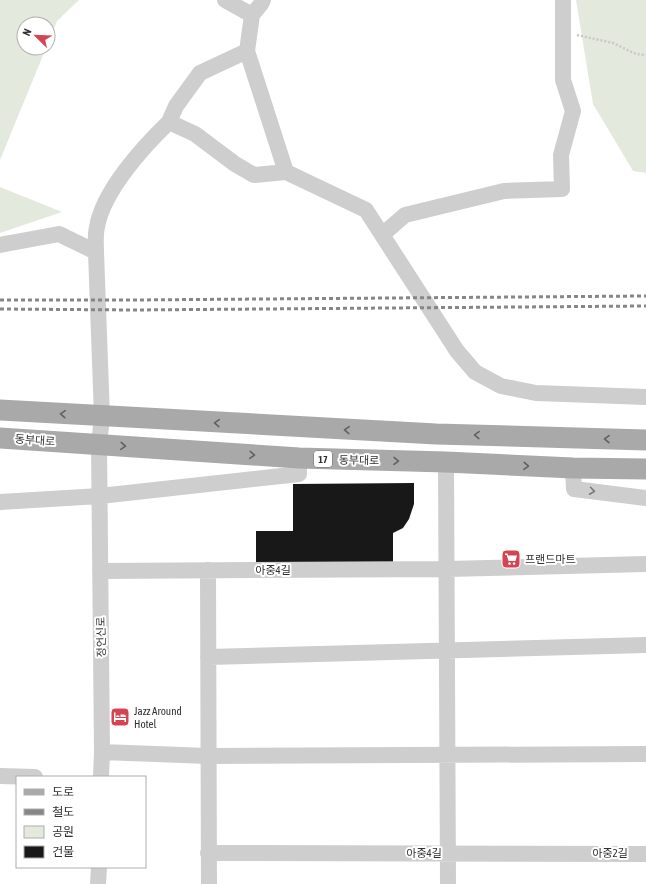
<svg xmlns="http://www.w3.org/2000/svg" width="646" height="884" viewBox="0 0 646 884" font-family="'Asap Condensed','Noto Sans KR',sans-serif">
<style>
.green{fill:#e4e9de}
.building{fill:#181818}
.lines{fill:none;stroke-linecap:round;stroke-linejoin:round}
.path{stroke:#c8c8c8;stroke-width:2.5;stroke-dasharray:2 2;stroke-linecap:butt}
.minor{stroke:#cecece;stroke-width:16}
.major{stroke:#a9a9a9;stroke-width:21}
.rail{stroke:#868686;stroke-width:3;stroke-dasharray:4 3;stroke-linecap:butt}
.oneway{stroke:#616161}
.oneway2{stroke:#787878}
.labels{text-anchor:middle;stroke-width:4;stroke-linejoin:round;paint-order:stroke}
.shield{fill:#fff;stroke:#6f6f6f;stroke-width:1}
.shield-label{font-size:10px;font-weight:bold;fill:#313131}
.street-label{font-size:11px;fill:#313131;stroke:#fff}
.poi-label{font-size:11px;fill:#313131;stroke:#fff;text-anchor:start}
</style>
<rect width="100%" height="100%" fill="#fff"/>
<path class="green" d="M0 0H79L57 21 48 44V24H24V48H46L0 160Z
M576 0H646V173L633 171 593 104Z
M0 187 62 212 0 233Z"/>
<path class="building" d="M414 483V504L409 519 403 528 393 533V562H256V531H293V484Z"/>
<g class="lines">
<path class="path" d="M577 35 613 43 636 54 646 55"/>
<path class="minor" d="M225 0 252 15
M263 0 261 4 252 15 247 51 286 172
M169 122 176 106 200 73 247 51
M382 235 405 215 504 191 562 189 561 155 573 111 563 80V0
M0 245 59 234 96 252
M446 462 448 884
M573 468 574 489 646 498
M0 502 100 496 299 474V458
M208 570 209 884
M100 571 447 569 646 564
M208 657 646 645
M102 752 208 756 646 754
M0 776 35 777
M101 777 102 752 99 444 102 417 96 252C96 244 95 235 97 227 103 191 143 147 169 122L195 134 235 164 254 175 286 172 366 210 457 351 475 372 501 386 536 393 646 397
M208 853 646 854
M98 884 99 867"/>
<path class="major" d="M0 410 436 434 646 440
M0 438 299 458 446 462 573 468 646 469"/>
<path class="rail" d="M0 300H133L646 296
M0 309 133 310 646 306"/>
</g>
<defs><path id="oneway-chevron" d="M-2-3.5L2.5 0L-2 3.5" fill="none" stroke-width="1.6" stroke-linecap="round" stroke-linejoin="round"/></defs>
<g class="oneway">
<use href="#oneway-chevron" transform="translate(63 414) rotate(-176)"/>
<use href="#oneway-chevron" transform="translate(217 423) rotate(-177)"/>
<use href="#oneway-chevron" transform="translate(347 430) rotate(-177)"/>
<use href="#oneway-chevron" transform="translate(477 435) rotate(-178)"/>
<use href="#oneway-chevron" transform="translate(607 439) rotate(-178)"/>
<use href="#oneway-chevron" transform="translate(123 446) rotate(4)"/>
<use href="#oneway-chevron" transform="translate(252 455) rotate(4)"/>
<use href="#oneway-chevron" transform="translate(396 461) rotate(1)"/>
<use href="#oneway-chevron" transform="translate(526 466) rotate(3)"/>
</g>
<use class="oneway2" href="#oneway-chevron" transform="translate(592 491) rotate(8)"/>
<defs>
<symbol id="supermarket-square" viewBox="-11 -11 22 22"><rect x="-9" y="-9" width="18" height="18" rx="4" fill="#d54551" stroke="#fff"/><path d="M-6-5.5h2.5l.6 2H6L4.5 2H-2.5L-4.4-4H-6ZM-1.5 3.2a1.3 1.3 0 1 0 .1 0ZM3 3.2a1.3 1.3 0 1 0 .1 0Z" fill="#fff"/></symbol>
<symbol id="hotel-square" viewBox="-11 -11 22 22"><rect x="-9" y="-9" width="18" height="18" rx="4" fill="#d54551" stroke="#fff"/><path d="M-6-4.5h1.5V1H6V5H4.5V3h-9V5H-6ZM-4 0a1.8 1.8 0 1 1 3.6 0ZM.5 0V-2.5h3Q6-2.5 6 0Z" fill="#fff"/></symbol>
</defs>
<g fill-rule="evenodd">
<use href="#supermarket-square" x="500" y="548" width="22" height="22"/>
<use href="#hotel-square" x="109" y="706" width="22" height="22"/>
</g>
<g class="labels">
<rect class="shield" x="314" y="451" width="18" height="16" rx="3"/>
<g class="shield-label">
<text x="323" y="463">17</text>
</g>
<g class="street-label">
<text transform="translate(35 440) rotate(4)" y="4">동부대로</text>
<text transform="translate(359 460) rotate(1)" y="4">동부대로</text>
<text x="273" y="574">아중4길</text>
<text transform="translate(101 637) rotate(-91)" y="4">정언신로</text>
<text x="424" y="857">아중4길</text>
<text x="610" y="857">아중2길</text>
</g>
<g class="poi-label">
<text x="525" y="563">프랜드마트</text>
<text x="134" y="715">Jazz Around<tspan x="134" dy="13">Hotel</tspan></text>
</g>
</g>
<rect x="16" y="776" width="130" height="92" fill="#ffffff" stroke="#adadad"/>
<rect x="24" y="789" width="20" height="6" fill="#a9a9a9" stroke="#adadad"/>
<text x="52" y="796" font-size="12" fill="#313131">도로</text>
<rect x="24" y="809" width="20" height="6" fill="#868686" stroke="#adadad"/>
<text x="52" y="816" font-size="12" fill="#313131">철도</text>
<rect x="24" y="826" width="20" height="12" fill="#e4e9de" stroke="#adadad"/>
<text x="52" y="836" font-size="12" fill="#313131">공원</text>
<rect x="24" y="846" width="20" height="12" fill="#181818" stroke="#adadad"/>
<text x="52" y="856" font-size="12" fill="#313131">건물</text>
<g transform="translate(36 36) rotate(293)"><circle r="19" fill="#ffffff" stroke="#adadad"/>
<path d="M0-3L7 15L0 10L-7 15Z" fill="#d54551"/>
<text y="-6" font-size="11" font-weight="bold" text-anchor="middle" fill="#313131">N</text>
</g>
</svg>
